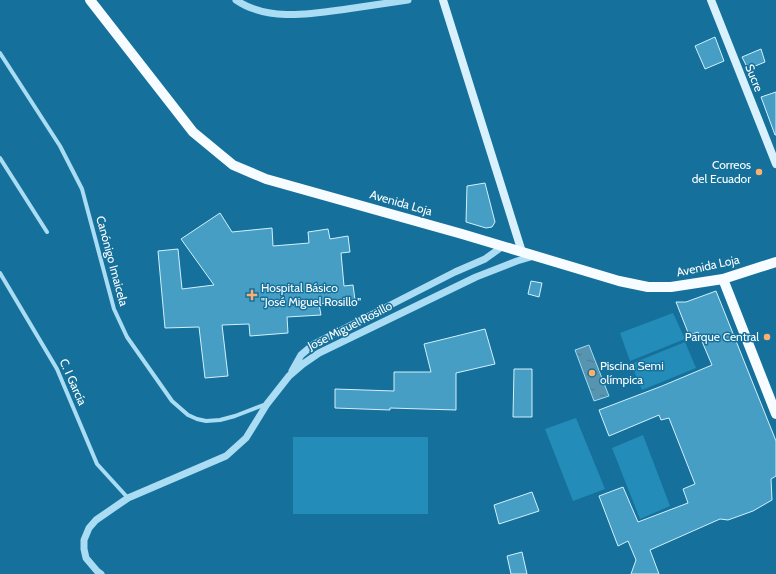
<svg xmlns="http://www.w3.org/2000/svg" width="776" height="574" viewBox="0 0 776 574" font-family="Cabin,sans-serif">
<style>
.green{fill:#248cb8}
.water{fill:url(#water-ripples);stroke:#9cdcf5}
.building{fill:#469ec4;stroke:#d2f0fd}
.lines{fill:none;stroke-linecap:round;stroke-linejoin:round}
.minor{stroke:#aaddf3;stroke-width:4}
.tertiary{stroke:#aaddf3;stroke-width:7}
.secondary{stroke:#d9f1fc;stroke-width:8}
.primary{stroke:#f6fcff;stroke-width:10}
.poi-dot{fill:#ffaf6c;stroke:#15719b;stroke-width:1.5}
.labels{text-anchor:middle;stroke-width:3;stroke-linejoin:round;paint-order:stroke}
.street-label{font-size:12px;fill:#fff;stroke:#15719b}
.poi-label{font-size:12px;fill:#fff;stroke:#15719b;text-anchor:end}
</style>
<defs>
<pattern id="water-ripples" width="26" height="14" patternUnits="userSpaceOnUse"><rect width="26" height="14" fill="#5794b0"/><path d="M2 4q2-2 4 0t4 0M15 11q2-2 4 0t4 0" fill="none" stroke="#537b8d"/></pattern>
</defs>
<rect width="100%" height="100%" fill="#15719b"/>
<path class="green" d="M673 313 685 339 630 361 620 333Z
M685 342 696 368 642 390 631 364Z
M576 418 605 489 573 501 545 429Z
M643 435 670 506 640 519 612 448Z
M293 437H428V514H293Z"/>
<path class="water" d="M589 345 609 396 594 401 575 350Z"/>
<path class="building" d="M715 37 724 61 705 69 695 46Z
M761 49 765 62 748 69 742 57Z
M776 92V135H775L761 97Z
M485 183 495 222 492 227 486 228 466 222 467 186Z
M220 213 232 232 272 228 273 246 309 243 308 232 328 229 330 239 348 236 350 252 341 253 344 286 353 285 355 300 319 304 321 315 287 317 288 333 250 336 249 324 222 325 228 376 205 378 199 327 165 328 158 251 178 249 182 289 214 285 181 239Z
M531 281 542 283 539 297 528 294Z
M716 291 776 441V476L771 479 772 500 753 511 728 520 720 519 650 550 659 574H631L636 560 628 541 618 546 599 496 623 487 638 522 688 503 683 489 695 484 669 418 661 420 659 415 609 436 599 410 662 386 712 365 698 332 689 335 676 302H686Z
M485 329 495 364 456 373V410L390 408V410L335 408V389L394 391V372H431L424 344Z
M514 369H532V417H513Z
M532 492 539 511 499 524 494 505Z
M522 552 527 574H511L507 556Z"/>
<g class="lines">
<path class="minor" d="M0 53 60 146 82 189 114 309 127 337 172 401 188 415 197 419 206 421 220 420 235 416 266 404
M0 158 47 232
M0 273 57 369 97 464 128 498"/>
<path class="tertiary" d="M236 0C268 22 311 14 347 9 367 6 388 3 408 0
M292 371 301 355 314 344 455 272 485 259 503 246
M101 574 97 571 86 558 84 549V540L89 528 96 520 128 498 226 456 246 438 267 404 289 376 303 364 319 353 476 277 517 261 534 256"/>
<path class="secondary" d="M443 0 522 252
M711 0 776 164"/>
<path class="primary" d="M90 0 193 132 233 165 266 179 462 234 619 281 648 287H671L723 279 776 262
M723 279 776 414"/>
</g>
<g class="poi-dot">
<circle cx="759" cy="172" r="4"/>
<path d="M250 289h4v4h4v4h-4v4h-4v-4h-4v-4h4z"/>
<circle cx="767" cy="337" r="4"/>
<circle cx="592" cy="373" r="4"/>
</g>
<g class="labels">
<g class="street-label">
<text transform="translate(754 78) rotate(68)" y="4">Sucre</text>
<text transform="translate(401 203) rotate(16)" y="4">Avenida Loja</text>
<text transform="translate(112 261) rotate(75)" y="4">Canónigo Imaicela</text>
<text transform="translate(708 266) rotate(-12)" y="4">Avenida Loja</text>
<text transform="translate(350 326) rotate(-27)" y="4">Jose Miguel Rosillo</text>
<text transform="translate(73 382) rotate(66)" y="4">C. I García</text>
</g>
<g class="poi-label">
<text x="751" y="169">Correos<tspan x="751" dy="14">del Ecuador</tspan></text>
<text x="261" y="292" text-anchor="start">Hospital Básico<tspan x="261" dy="14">"José Miguel Rosillo"</tspan></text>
<text x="759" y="341">Parque Central</text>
<text x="600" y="370" text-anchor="start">Piscina Semi<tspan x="600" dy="14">olímpica</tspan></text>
</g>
</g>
</svg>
